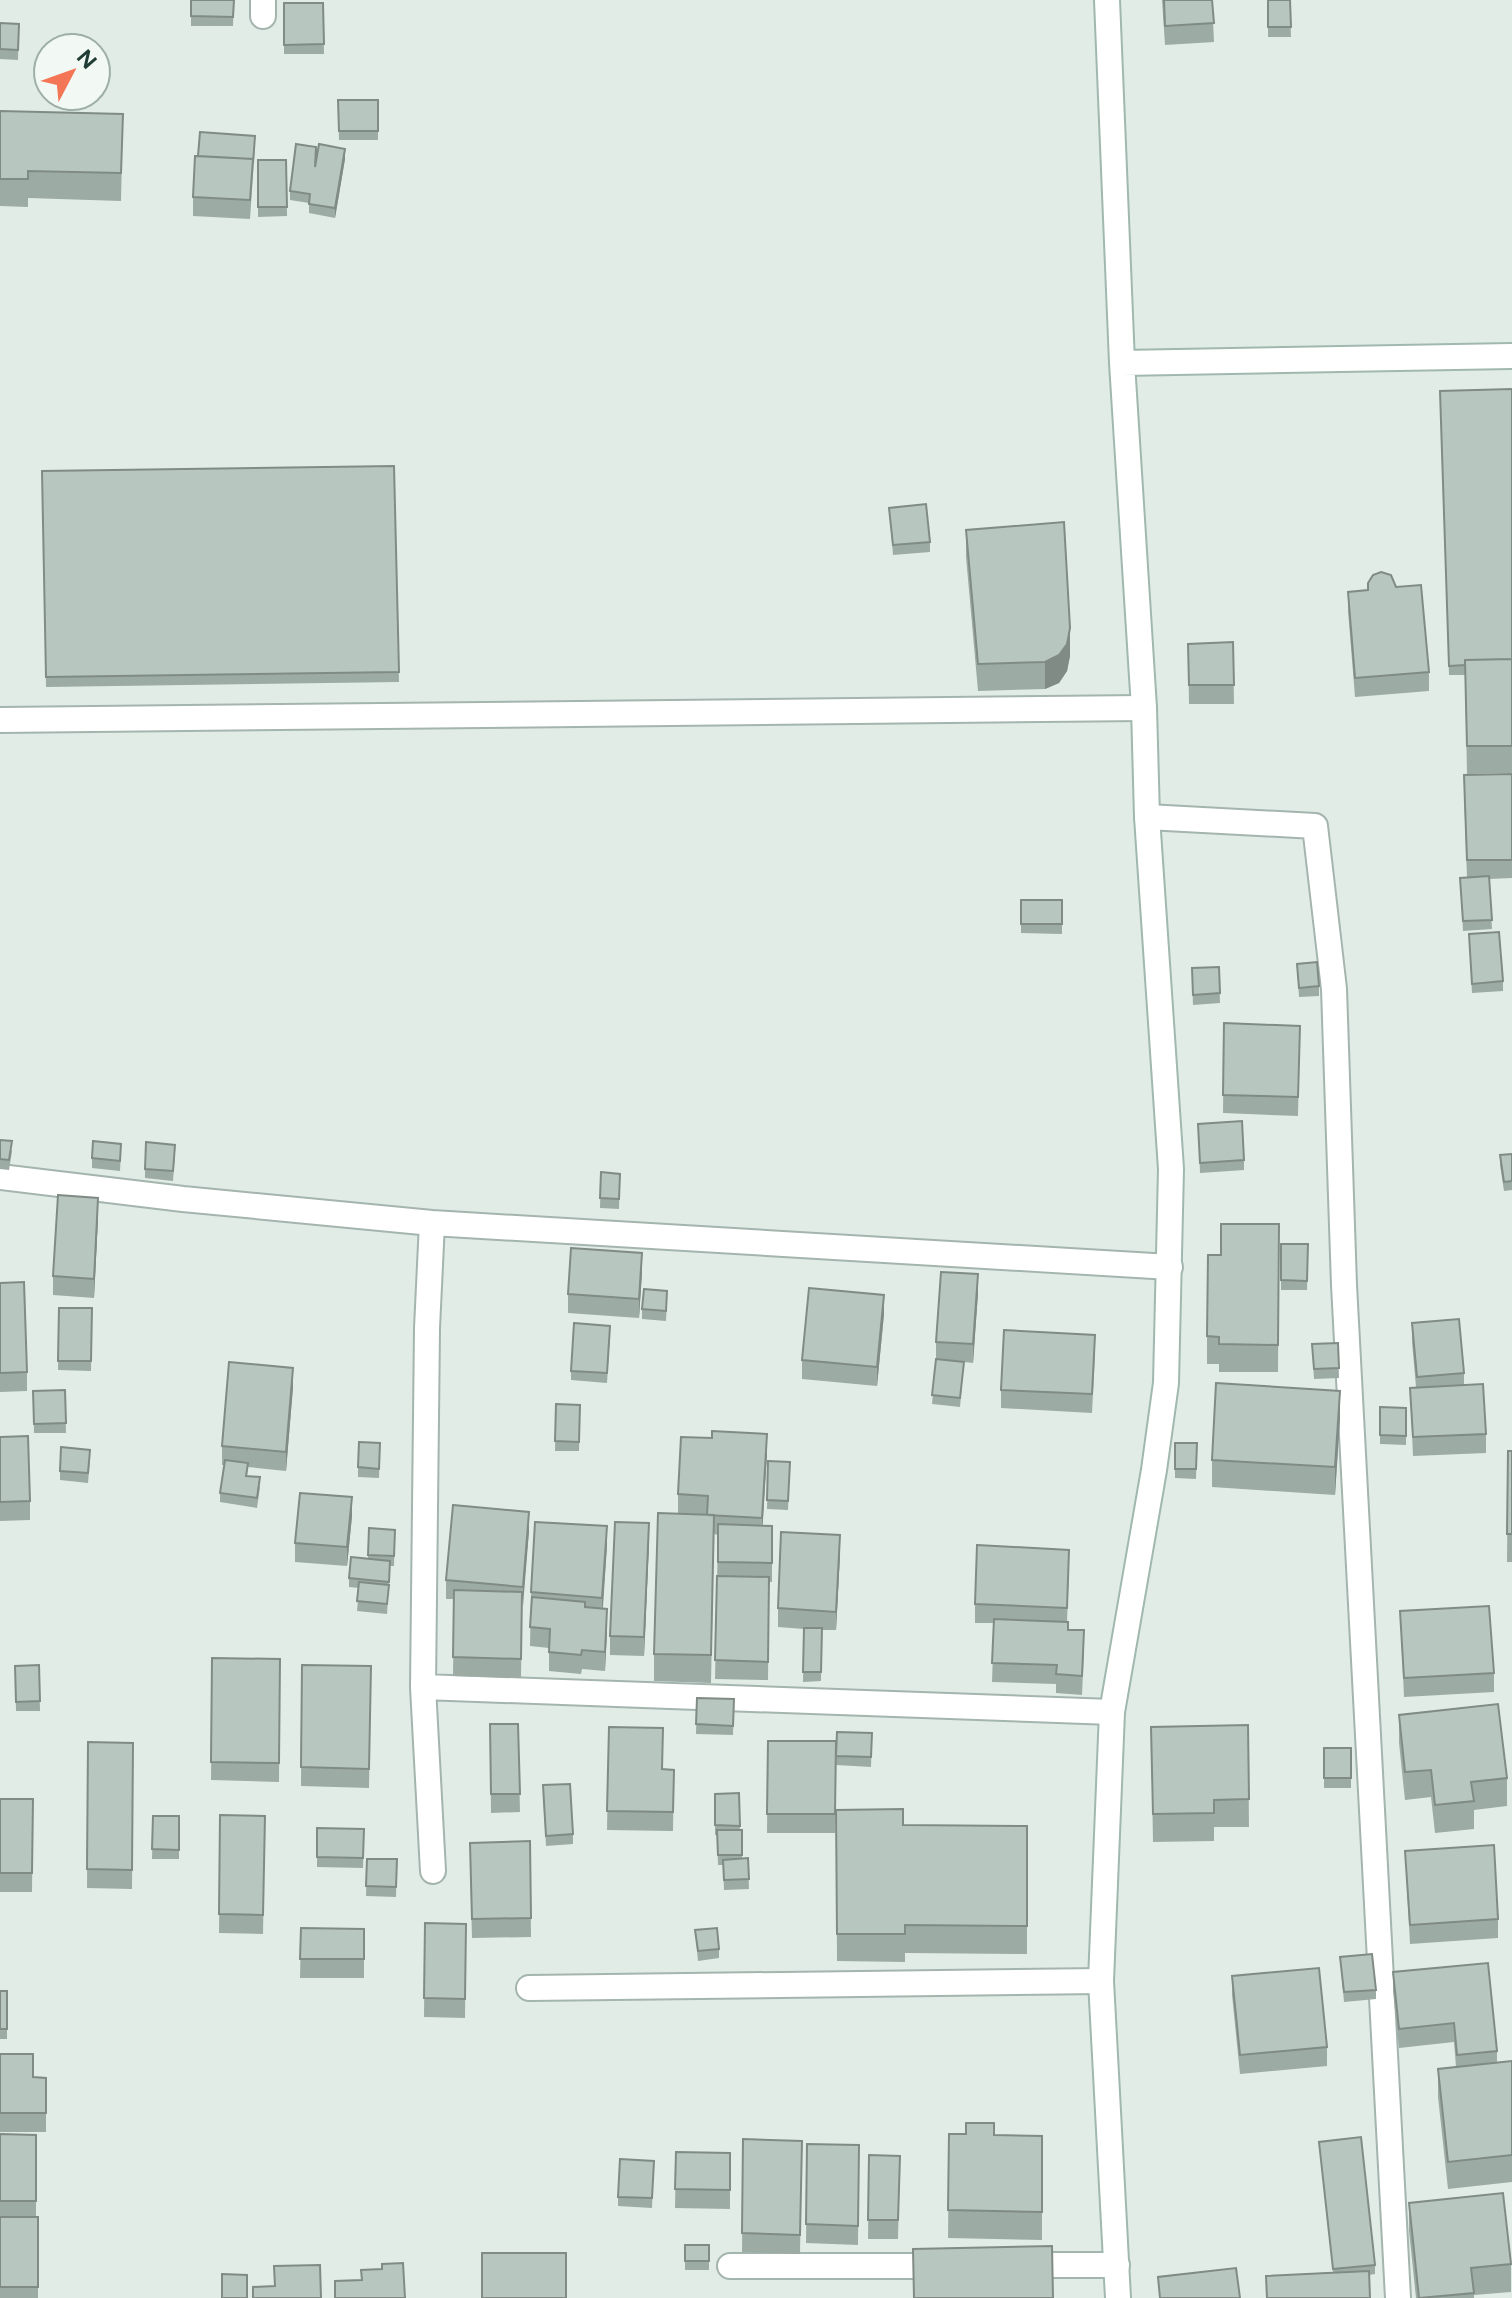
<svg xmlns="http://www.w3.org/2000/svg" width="1512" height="2298" viewBox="0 0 1512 2298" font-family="Figtree,sans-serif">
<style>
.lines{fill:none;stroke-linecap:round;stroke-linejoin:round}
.street-casing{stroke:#a4b4ae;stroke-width:28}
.secondary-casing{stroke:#a0b8ae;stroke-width:28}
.street{stroke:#fff;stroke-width:24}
.secondary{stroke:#fff;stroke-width:24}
.wall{fill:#9daba5}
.shaded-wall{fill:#808b86}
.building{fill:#b7c7c0;stroke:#808b86;stroke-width:2}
</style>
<rect width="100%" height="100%" fill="#e1ece7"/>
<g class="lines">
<defs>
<path id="street" d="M263 0V16
M0 720 1144 708
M1147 817 1315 826 1334 989 1344 1285 1398 2298
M0 1177 183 1199 432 1223 1170 1267
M432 1223 427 1328 423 1687 433 1871
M423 1687 1112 1712
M529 1988 1101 1981
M1019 2265H1117
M730 2266H946"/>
<path id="secondary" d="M1107 0 1122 363 1144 708 1147 817 1171 1169 1166 1383 1154 1470 1112 1712 1101 1981 1118 2298
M1122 363 1512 356"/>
</defs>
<use href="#street" class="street-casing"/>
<use href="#secondary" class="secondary-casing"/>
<use href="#street" class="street"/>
<use href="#secondary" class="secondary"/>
</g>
<path class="wall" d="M191 0H234L233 26H191Z
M1162 0H1212L1214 42 1165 45Z
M1268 0H1290L1291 37H1268Z
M284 3H323L324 54H284Z
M0 23 19 24 18 60 0 59Z
M338 100H378V140H339Z
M0 111 123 114 121 201 28 198V207L0 206Z
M255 146 250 219 193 216V197Z
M345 159 335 218 309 213V203L290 200V191Z
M258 160H286L287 216 258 217Z
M1512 389V773L1467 774 1465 675H1449L1440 391Z
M394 466 399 682 46 687 42 471Z
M889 508 930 542V552L893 555Z
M966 530 1070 656 1067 671 1059 683 1045 689 978 691 966 557Z
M1368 590 1429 672V691L1355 697 1348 611V592Z
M1233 642 1234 704H1189L1188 644Z
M1512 774V878L1489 879 1492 929 1463 931 1460 878H1467L1464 794Z
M1021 900H1062V934L1021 933Z
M1469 934 1503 981V991L1472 993Z
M1297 964 1319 986V996L1299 997Z
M1219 967 1220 1003 1193 1005 1192 977Z
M1224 1023 1300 1026 1298 1116 1223 1113Z
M1198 1124 1244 1160V1170L1200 1173Z
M0 1140 12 1151 9 1170 0 1169Z
M121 1153 120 1171 92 1168V1158Z
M1512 1154V1190L1504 1191 1500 1165V1155Z
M175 1155 173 1181 145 1178V1169Z
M601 1172 620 1174 619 1209 600 1208Z
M98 1217 94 1298 53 1295V1276Z
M1279 1224 1278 1372H1219V1364H1207V1336L1221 1255Z
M1281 1244H1308L1307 1290H1281Z
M642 1272 639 1318 568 1313V1294Z
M0 1283 27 1372V1391L0 1392Z
M978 1293 973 1363 964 1362 960 1407 932 1404 936 1359V1342Z
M667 1301 666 1321 642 1319V1309Z
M59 1308H92L91 1371 58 1370Z
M884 1314 877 1386 802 1379V1360Z
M1412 1323 1464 1373V1385L1486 1434V1453L1413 1456 1410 1388 1416 1387 1412 1342Z
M610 1335 607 1383 571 1380V1371Z
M1338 1343 1339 1378 1314 1379 1312 1344Z
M1095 1354 1092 1413 1001 1408V1390Z
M293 1387 286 1471 248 1467 247 1476 260 1487 257 1508 220 1502V1493L224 1465H222V1446Z
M65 1390 66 1433H34L33 1391Z
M556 1404 580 1405 579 1451H555Z
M1380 1407 1406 1408V1445L1380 1444Z
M1340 1418 1335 1495 1212 1487V1460Z
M0 1437 30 1501V1520L0 1521Z
M380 1443 379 1478 358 1477V1467Z
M1175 1443H1197L1196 1479 1175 1478Z
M1508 1451H1512V1562H1507Z
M767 1453 762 1525 772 1526V1582H769L768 1680 715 1679 718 1535 714 1534 711 1683 654 1681V1654L700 1515 678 1513V1494Z
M90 1459 88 1483 60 1480V1471Z
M768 1461 790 1462 788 1510 767 1509Z
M352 1516 347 1566 295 1562V1543Z
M369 1528 395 1530 394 1566H390L387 1614 357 1611 359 1588 349 1587V1578L368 1559Z
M529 1531 522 1606 521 1678 453 1676 454 1599H446V1580Z
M649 1542 644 1656 610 1655V1636Z
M607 1545 603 1608 607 1628 605 1671 582 1669 581 1674 549 1671V1648L530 1646 531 1592Z
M840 1554 836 1630H822L821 1681 803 1682 804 1629 778 1627V1608Z
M1069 1568 1067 1622 1068 1630 1084 1649 1082 1695 1056 1693V1684L992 1682 994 1623H975V1604Z
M1400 1611 1494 1673V1692L1404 1697Z
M212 1658 280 1659 279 1782 211 1780Z
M39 1665 40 1711H16L15 1666Z
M302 1665 371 1666 369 1788 301 1786Z
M697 1698 734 1699 733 1735 696 1734Z
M1399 1715 1507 1778V1806L1474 1810V1829L1435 1833 1431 1797 1405 1800 1399 1743Z
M490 1724H518L520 1812 491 1813Z
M1248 1725 1249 1827H1214V1841L1153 1842 1151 1727Z
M609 1727 662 1769 674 1770 673 1831 607 1830Z
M837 1732 872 1733 871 1767 836 1765Z
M768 1741H836L835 1833H767Z
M88 1742 133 1743 132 1889 87 1888Z
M1324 1748H1351V1788H1324Z
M739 1793 740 1830H742V1859L748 1858 749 1889 724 1890 723 1865H718L717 1835H715V1794Z
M543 1795 573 1834V1844L546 1846Z
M0 1799H33L32 1892H0Z
M836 1810 903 1825 1027 1826V1954L905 1953V1962L837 1961Z
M220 1815 265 1816 263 1934 219 1933Z
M153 1816H179V1859H152Z
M317 1828 364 1829 363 1868 317 1867Z
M530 1841 531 1937 472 1938 470 1862Z
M1405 1851 1498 1919V1938L1410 1944Z
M367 1859H397L396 1897 366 1896Z
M425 1923 466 1924 465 2018 424 2017Z
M301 1928 364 1929V1978H300Z
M695 1930 719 1949V1958L698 1961Z
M1340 1957 1376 1990V1999L1344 2002Z
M1393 1972 1497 2051V2063L1512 2061V2182L1448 2189 1438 2097V2069L1456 2067 1454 2042 1399 2048 1393 1991Z
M1232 1976 1327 2047V2066L1240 2074 1232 1995Z
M0 1991H7V2039H0Z
M0 2054 33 2077 46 2078V2132H0Z
M0 2134 36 2135V2217H38V2298H0Z
M949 2134 1042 2136V2240L948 2238Z
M743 2139 802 2141 800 2254 742 2252Z
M1319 2142 1375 2265V2274L1369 2275 1370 2298H1266V2276L1333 2272Z
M807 2144 859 2145 858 2245 806 2243Z
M676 2152 730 2153V2209L675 2208Z
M869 2155 900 2156 898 2239H868Z
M654 2161 652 2208 618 2206V2197Z
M1409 2203 1511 2264V2292L1474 2295V2298H1416L1409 2231Z
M685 2245H709V2270H685Z"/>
<path class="shaded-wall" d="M345 149V159L335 218V208Z
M1070 628V656L1067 671 1059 683 1045 689V662Z
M98 1198V1217L94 1298V1279Z
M642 1253V1272L639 1318V1299Z
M978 1274V1293L973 1363V1344Z
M884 1295V1314L877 1386V1367Z
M293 1368V1387L286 1471V1452Z
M1340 1391V1418L1335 1495V1467Z
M767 1434V1453L762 1537V1518Z
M352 1497V1516L347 1566V1547Z
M529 1512V1531L523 1606V1587Z
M649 1523V1542L644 1656V1637Z
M607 1526V1545L602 1616V1598Z
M840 1535V1554L836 1630V1612Z
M607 1609V1628L605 1671V1652Z"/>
<path class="building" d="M191 0H234L233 17 191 16Z
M1164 0H1212L1214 23 1165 26Z
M1268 0H1290L1291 27H1268Z
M284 3H323L324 44 284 45Z
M0 23 19 24 18 50 0 49Z
M338 100H378V131H339Z
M0 111 123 114 121 173 28 171V179H0Z
M200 132 255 136 253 163V159L198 156Z
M296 144 316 147 315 167 319 144 345 149 335 208 309 204 310 194 290 191Z
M195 156 253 159 250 200 193 197Z
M258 160H286L287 207H258Z
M1512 389V659L1465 660V665L1449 666 1440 391Z
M394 466 399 672 46 677 42 471Z
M926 504 930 542 893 545 889 508Z
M1064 522 1070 628 1067 644 1059 655 1045 662 978 664 966 530Z
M1381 572 1391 575 1396 587 1421 585 1429 672 1355 678 1348 592 1368 590V583L1373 575Z
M1233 642 1234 685H1189L1188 644Z
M1512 659V746H1467L1465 660Z
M1512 774V860H1467L1464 775Z
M1489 876 1492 920 1463 921 1460 878Z
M1021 900H1062V924H1021Z
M1499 932 1503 981 1472 984 1469 934Z
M1317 962 1319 986 1299 988 1297 964Z
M1219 967 1220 993 1193 995 1192 968Z
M1224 1023 1300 1026 1298 1097 1223 1095Z
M1242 1121 1244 1160 1200 1163 1198 1124Z
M0 1140 12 1141 9 1160 0 1159Z
M93 1141 121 1144 120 1161 92 1158Z
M146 1142 175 1145 173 1171 145 1169Z
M1512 1154V1181L1504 1182 1500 1155Z
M601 1172 620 1174 619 1199 600 1198Z
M58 1195 98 1198 94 1279 53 1276Z
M1221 1224H1279L1278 1345 1219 1344V1337L1207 1336 1208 1255H1221Z
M1281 1244H1308L1307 1281 1281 1280Z
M571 1248 642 1253 639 1299 568 1294Z
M941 1272 978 1274 973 1344 936 1342Z
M24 1282 27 1372 0 1373V1283Z
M809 1288 884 1295 877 1367 802 1360Z
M644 1289 667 1291 666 1311 642 1309Z
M59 1308H92L91 1361H58Z
M1459 1319 1464 1373 1417 1377 1412 1323Z
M574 1323 610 1326 607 1373 571 1371Z
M1004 1330 1095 1335 1092 1394 1001 1390Z
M1338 1343 1339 1368 1314 1369 1312 1344Z
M936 1359 964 1362 960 1398 932 1395Z
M229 1362 293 1368 286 1452 222 1446Z
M1216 1383 1340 1391 1335 1467 1212 1460Z
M1483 1384 1486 1434 1413 1437 1410 1388Z
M65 1390 66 1423 34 1424 33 1391Z
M556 1404 580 1405 579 1442 555 1441Z
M1380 1407 1406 1408V1436L1380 1435Z
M712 1431 767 1434 762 1518 707 1515 708 1496 678 1494 681 1437 712 1438Z
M28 1436 30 1501 0 1502V1437Z
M359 1442 380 1443 379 1469 358 1467Z
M1175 1443H1197L1196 1469H1175Z
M61 1447 90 1450 88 1473 60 1471Z
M1508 1451H1512V1534H1507Z
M225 1460 248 1463 246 1476 260 1477 257 1498 220 1493Z
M768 1461 790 1462 788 1501 767 1500Z
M300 1493 352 1497 347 1547 295 1543Z
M453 1505 529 1512 523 1587 446 1580Z
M658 1513 714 1515 711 1655 654 1654Z
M535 1522 607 1526 602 1598 531 1592Z
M615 1522 649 1523 644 1637 610 1636Z
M718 1524 772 1526V1563L718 1562Z
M369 1528 395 1530 394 1556 368 1555Z
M781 1532 840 1535 836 1612 778 1608Z
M977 1545 1069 1550 1067 1608 975 1604Z
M351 1557 390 1561 389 1582 349 1578Z
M717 1576 769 1577 768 1662 715 1660Z
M359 1582 389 1585 387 1604 357 1601Z
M454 1590 522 1592 521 1659 453 1657Z
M532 1597 585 1602V1607L607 1609 605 1652 582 1650 581 1655 549 1652 550 1629 530 1627Z
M1489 1606 1494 1673 1404 1678 1400 1611Z
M994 1619 1068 1622V1630H1084L1082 1676 1056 1674 1057 1665 992 1663Z
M804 1628H822L821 1672H803Z
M212 1658 280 1659 279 1763 211 1762Z
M39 1665 40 1701 16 1702 15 1666Z
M302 1665 371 1666 369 1769 301 1767Z
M697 1698 734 1699 733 1726 696 1724Z
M1498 1704 1507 1778 1471 1782 1474 1801 1435 1805 1431 1770 1405 1772 1399 1715Z
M490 1724H518L520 1794H491Z
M1248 1725 1249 1799 1214 1800V1813L1153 1814 1151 1727Z
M609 1727 663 1728 662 1769 674 1770 673 1812 607 1811Z
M837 1732 872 1733 871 1757 836 1756Z
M768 1741H836L835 1814H767Z
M88 1742 133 1743 132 1870 87 1869Z
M1324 1748H1351V1778H1324Z
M570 1784 573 1834 546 1836 543 1785Z
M739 1793 740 1826 715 1825V1794Z
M0 1799H33L32 1873H0Z
M903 1809V1825L1027 1826V1926L905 1925V1934H837L836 1810Z
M220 1815 265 1816 263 1915 219 1914Z
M153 1816H179V1850L152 1849Z
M317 1828 364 1829 363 1858 317 1857Z
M717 1830H742V1855H718Z
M530 1841 531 1918 472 1919 470 1843Z
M1494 1845 1498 1919 1410 1925 1405 1851Z
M748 1858 749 1879 724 1880 723 1860Z
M367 1859H397L396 1887 366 1886Z
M425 1923 466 1924 465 1999 424 1998Z
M301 1928 364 1929V1959H300Z
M717 1928 719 1949 698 1951 695 1930Z
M1372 1954 1376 1990 1344 1992 1340 1957Z
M1488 1963 1497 2051 1457 2055 1454 2023 1399 2029 1393 1972Z
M1319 1968 1327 2047 1240 2055 1232 1976Z
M0 1991H7V2029H0Z
M0 2054H33V2077L46 2078V2113H0Z
M1512 2061V2155L1448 2162 1438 2069Z
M966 2123H994V2135L1042 2136V2212L948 2210 949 2134H966Z
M0 2134 36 2135V2201H0Z
M1361 2137 1375 2265 1333 2269 1319 2142Z
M743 2139 802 2141 800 2235 742 2233Z
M807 2144 859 2145 858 2226 806 2224Z
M676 2152 730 2153V2190L675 2189Z
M869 2155 900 2156 898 2220H868Z
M620 2159 654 2161 652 2198 618 2197Z
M1503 2193 1511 2264 1471 2268 1474 2293 1419 2298 1409 2203Z
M0 2217H38V2287H0Z
M685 2245H709V2261H685Z
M1052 2246 1053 2298H914L913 2249Z
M482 2253H566V2298H482Z
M403 2263 405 2298H335V2281L362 2280 361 2270 382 2269V2264Z
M320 2265 321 2298H253V2287L275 2286 274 2266Z
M1236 2268 1240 2298H1160L1158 2277Z
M1369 2271 1370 2298H1267L1266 2276Z
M222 2274 247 2275V2298H222Z"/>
<g transform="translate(72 72) rotate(49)"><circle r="38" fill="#f2f9f5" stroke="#9eaea8" stroke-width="2"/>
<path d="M0-6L14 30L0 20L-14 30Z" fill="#f47657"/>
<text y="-12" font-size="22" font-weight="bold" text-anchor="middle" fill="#213d35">N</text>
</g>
</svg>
